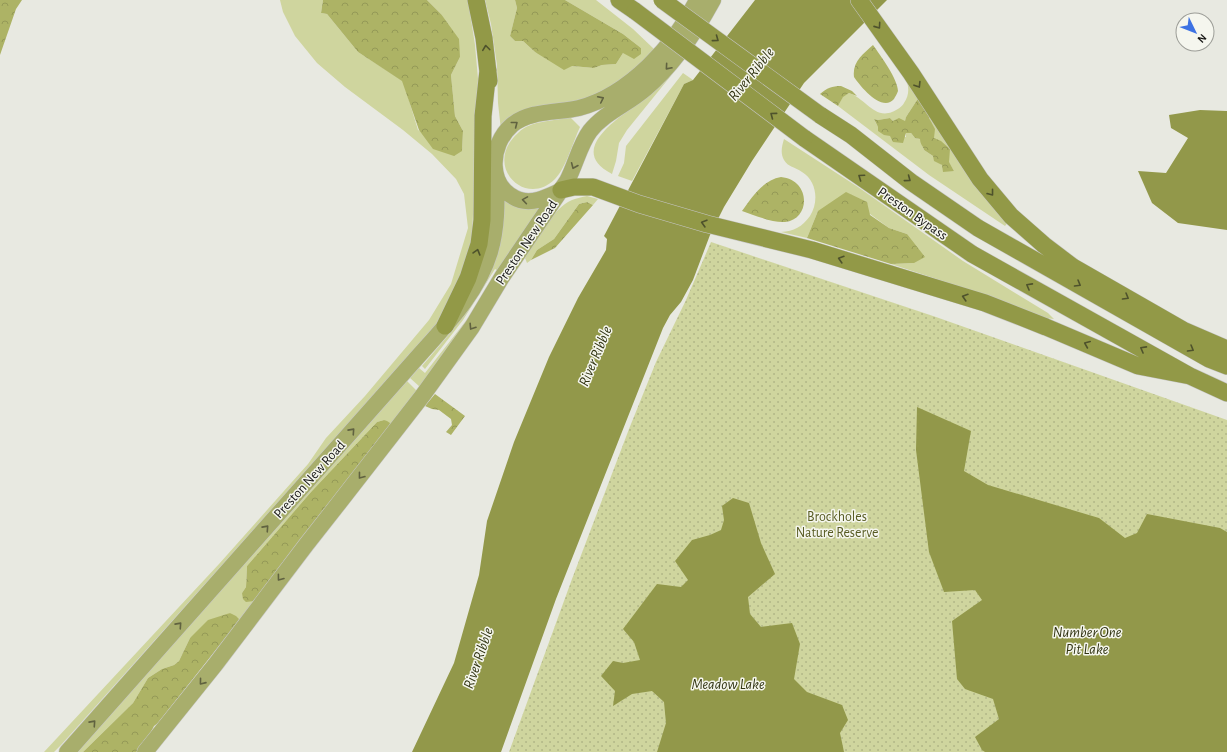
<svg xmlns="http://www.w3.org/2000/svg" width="1227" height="752" viewBox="0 0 1227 752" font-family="'Alegreya Sans',sans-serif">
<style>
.green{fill:#cfd59e}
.forest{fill:url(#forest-crowns)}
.park{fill:url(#park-dots)}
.water{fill:#92984a}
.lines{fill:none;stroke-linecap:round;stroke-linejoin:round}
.trunk-casing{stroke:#c7c7c7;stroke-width:17}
.motorway-casing{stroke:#c7c7c7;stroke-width:18}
.trunk{stroke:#a8ae6c;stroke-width:16}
.motorway{stroke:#929947;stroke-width:17}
.motorway-bridge-casing{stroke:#c7c7c7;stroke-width:18;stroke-linecap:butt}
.motorway-bridge{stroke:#929947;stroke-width:17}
.oneway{stroke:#4e522c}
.oneway2{stroke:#606240}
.labels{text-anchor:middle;stroke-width:3;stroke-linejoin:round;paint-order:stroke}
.street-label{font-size:14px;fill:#171715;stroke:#f5f6ee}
.park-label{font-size:14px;fill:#585c23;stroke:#f5f6ee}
.water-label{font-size:15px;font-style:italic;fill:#313412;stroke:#f5f6ee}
</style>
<defs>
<pattern id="forest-crowns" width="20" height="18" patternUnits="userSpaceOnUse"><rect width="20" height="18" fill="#adb365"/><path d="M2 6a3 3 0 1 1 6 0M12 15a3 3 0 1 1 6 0" fill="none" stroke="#949957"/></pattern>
<pattern id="park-dots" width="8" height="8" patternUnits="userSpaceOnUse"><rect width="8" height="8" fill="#cfd59e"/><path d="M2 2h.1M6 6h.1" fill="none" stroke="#b1b687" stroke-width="1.8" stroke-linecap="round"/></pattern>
</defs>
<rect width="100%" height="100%" fill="#e8e9e1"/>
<path class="green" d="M280 0H323L321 13 327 14 358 52 403 81 418 130 462 151 463 131 455 116 451 75 460 57 441 14 427 0H468L475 45 478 79 472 241 463 273 450 302 434 328 61 745 54 752H44L219 564 308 464 326 438 365 396 429 320 451 284 468 228 464 194 456 179 432 154 403 130 345 87 317 63 295 36 283 12Z
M485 0H515L517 8 510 36 515 41H523L535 52 572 66 594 68 602 65 616 64 623 53 641 48 623 34 565 0H596L633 29 654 49 639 65 612 86 577 102 501 130 498 103 497 65 491 24Z
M678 67 627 130 619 143 616 161 612 174C563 149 625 114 647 97 658 88 668 77 678 67Z
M683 73 693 80 684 84 632 181 618 176 624 163 626 146Z
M905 76 919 97 906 117 905 122 893 121 890 118 878 120 874 119C882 137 888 136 906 137V133H911L915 138 920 139 924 150 933 156 942 165 954 171 934 138 929 118H931L1009 221 1005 226 929 175 838 106 843 96 849 93C865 98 874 119 892 112 897 110 902 107 904 103 910 94 909 86 905 76Z
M569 116 580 127C573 142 566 168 555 179 525 209 482 165 518 133 532 119 552 123 569 116Z
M784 139 858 187 963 261 1048 313 1054 319 1046 318 976 292 891 264 914 263 907 234 889 228 870 214 818 211 807 238 781 232C794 231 802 227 810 216 819 202 817 181 802 172 795 167 788 167 784 160 780 153 782 146 784 139Z
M587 196 598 199 593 205 587 202 579 204 554 239 537 250 531 260 527 263 525 258C537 239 552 209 572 200 577 198 582 197 587 196Z
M503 199 542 207 500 272 495 269 463 320 425 369 422 366 451 332 468 307Z
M473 316 420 387 410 378 419 368 425 373 469 317Z
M407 381 417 391 389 427 384 420 377 422 311 492 247 566 246 587 242 593 254 601 238 622 230 613 190 638 179 661 174 665 162 669 148 678 133 703 83 752H76Z"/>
<path class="forest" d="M0 0H22L16 9 0 55Z
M323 0H427L441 14 459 39 460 57 451 75 455 116 463 131 462 151 454 156 433 149 419 130 402 81 358 52 327 14 321 13Z
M515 0H565L623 34 641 48V54L634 59 623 53 616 64 602 65 594 68 572 66 564 70 535 52 523 41H515L510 36 517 8Z
M873 45C880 55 898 79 898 91 897 94 895 97 894 99 882 113 860 86 854 77 852 62 863 54 873 45Z
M841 86 852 91 857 96 849 93 843 97 838 106 820 94C827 88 832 86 841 86Z
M919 97 931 118H929L935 129 934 138 941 141 950 149 949 162 954 171 943 172 942 165 934 161 933 156 924 150C923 146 920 144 920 139L915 138 911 133H906L903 143 893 142 890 136 884 135 878 131V127L874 119 878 120 890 118 893 121 899 118 905 121 906 117Z
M781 177C811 180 811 219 785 222 773 223 754 215 742 211 752 197 763 180 781 177Z
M846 192 867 202 870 215 889 228 907 234 925 257 914 263 891 264 807 238 818 211Z
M587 202 593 205 555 248 531 260 537 250 554 239 579 204Z
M435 394 465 416 451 435 446 432 452 425 451 419 439 410 432 409 425 406Z
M384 420 387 421 390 423 389 427 254 601 246 602 243 599 242 593 246 587 247 566 311 492 377 422Z
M230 613 236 616 239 619 238 622 158 723 154 726 150 734 137 752H83L133 703 148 678 162 669 174 665 179 661 190 638 208 620Z"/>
<path class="park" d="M711 242 936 317 1227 420V752H509L572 579 629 429 656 362 686 300Z"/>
<path class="water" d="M755 0H887L804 83 752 161 724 207 710 235 693 280 681 302 670 315 663 328 556 599 501 752H412L454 663 479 575 487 521 514 442 549 357 578 298 606 250 607 239 604 236 684 84 693 80Z
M1200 110 1227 111V230L1178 223 1152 203 1138 171 1166 173 1188 138 1171 128 1169 115Z
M917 407 971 431 964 471 988 485 1099 518 1125 538 1137 533 1147 514 1220 528 1227 532V752H985L982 750 975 737 999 719 993 699 965 689 957 679 952 621 982 600 975 590 944 592 929 552 916 450Z
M733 498 749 503 761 543 775 574 748 597 750 614 761 627 792 623 800 644 794 679 807 692 842 705 848 720 840 733 844 752H657L666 723 664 702 652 691 632 694 613 706 615 691 601 676 613 661 623 663 640 660 634 642 623 629 657 584 681 587 688 580 675 561 692 540 710 535 721 530 724 520 722 506Z"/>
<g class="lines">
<defs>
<path id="trunk" d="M560 191C547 197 534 204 520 200 486 188 489 145 512 125 530 110 558 113 579 108 629 95 675 45 697 0
M67 752 414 361C443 328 477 295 490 252 497 228 497 204 496 179
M145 752 215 665 306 545 339 503 423 395 472 327 502 277 567 181C575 166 580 144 590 131 604 113 628 104 645 89 674 65 695 33 713 0"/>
<path id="motorway" d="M476 0 484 38 489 81
M619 0 635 11
M859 0 911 73 980 179 1011 216 1044 245 1073 267 1183 330 1227 349
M820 115 851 135 911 182 978 228 1209 359 1227 366
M804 138 972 254 1190 376 1227 393
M561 190 574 187H593L639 204 707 224 812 250 985 303 1046 327 1138 366 1190 376
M445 326 468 278 479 244 482 220 483 116 488 70"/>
</defs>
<use href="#trunk" class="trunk-casing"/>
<use href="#motorway" class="motorway-casing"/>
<use href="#trunk" class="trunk"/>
<use href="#motorway" class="motorway"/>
<defs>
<path id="motorway-bridge" d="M662 0 820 115
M635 11 804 138"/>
</defs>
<use href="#motorway-bridge" class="motorway-bridge-casing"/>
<use href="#motorway-bridge" class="motorway-bridge"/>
</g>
<defs><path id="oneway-chevron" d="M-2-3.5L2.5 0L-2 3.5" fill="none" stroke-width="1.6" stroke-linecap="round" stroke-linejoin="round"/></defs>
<g class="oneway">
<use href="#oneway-chevron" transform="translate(878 26) rotate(55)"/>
<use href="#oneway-chevron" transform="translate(716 39) rotate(36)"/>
<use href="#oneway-chevron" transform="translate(486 48) rotate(-97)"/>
<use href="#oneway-chevron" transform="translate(918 85) rotate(58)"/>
<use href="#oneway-chevron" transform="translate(773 115) rotate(-143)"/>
<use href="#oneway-chevron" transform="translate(861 177) rotate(-145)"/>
<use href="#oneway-chevron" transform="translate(908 179) rotate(37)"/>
<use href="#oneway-chevron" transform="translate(991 193) rotate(52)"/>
<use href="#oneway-chevron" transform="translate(704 223) rotate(-164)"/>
<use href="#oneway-chevron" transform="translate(477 252) rotate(-74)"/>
<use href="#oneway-chevron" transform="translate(841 259) rotate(-163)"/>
<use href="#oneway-chevron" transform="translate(1078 284) rotate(30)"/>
<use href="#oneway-chevron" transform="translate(1029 286) rotate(-151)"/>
<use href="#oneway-chevron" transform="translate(965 297) rotate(-163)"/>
<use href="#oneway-chevron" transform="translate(1126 297) rotate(30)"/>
<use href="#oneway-chevron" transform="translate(1087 344) rotate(-157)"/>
<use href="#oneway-chevron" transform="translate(1143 349) rotate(-151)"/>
<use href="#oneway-chevron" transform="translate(1191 349) rotate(30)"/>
</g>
<g class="oneway2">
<use href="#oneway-chevron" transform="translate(668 67) rotate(131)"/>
<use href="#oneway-chevron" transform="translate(601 99) rotate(-26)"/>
<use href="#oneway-chevron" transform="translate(515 124) rotate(-38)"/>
<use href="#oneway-chevron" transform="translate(574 166) rotate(113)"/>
<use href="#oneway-chevron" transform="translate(525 200) rotate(-171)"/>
<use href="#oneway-chevron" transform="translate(472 327) rotate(123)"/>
<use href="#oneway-chevron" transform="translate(352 431) rotate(-48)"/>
<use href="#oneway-chevron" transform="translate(361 476) rotate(128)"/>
<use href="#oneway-chevron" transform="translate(266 528) rotate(-48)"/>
<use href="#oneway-chevron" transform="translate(280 578) rotate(127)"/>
<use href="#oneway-chevron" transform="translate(179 625) rotate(-48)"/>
<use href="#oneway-chevron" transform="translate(202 682) rotate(129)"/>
<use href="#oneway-chevron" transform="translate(93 723) rotate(-48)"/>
</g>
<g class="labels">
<g class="street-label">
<text transform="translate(913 213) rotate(35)" y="5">Preston Bypass</text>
<text transform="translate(526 242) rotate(-56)" y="5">Preston New Road</text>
<text transform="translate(309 479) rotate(-48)" y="5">Preston New Road</text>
</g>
<g class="park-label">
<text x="837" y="521">Brockholes<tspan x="837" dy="16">Nature Reserve</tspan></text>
</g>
<g class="water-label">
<text transform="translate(751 74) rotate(-51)" y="5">River Ribble</text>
<text transform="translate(595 356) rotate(-67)" y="5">River Ribble</text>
<text x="1087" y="637">Number One<tspan x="1087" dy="17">Pit Lake</tspan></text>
<text transform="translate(478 658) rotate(-71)" y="5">River Ribble</text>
<text x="728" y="689">Meadow Lake</text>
</g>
</g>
<g transform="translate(1195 32) rotate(133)"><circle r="19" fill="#f5f6ee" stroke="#9c9d97"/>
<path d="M0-3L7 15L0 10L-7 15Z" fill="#3d72e3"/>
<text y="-6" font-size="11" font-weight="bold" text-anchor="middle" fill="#171715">N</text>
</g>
</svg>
